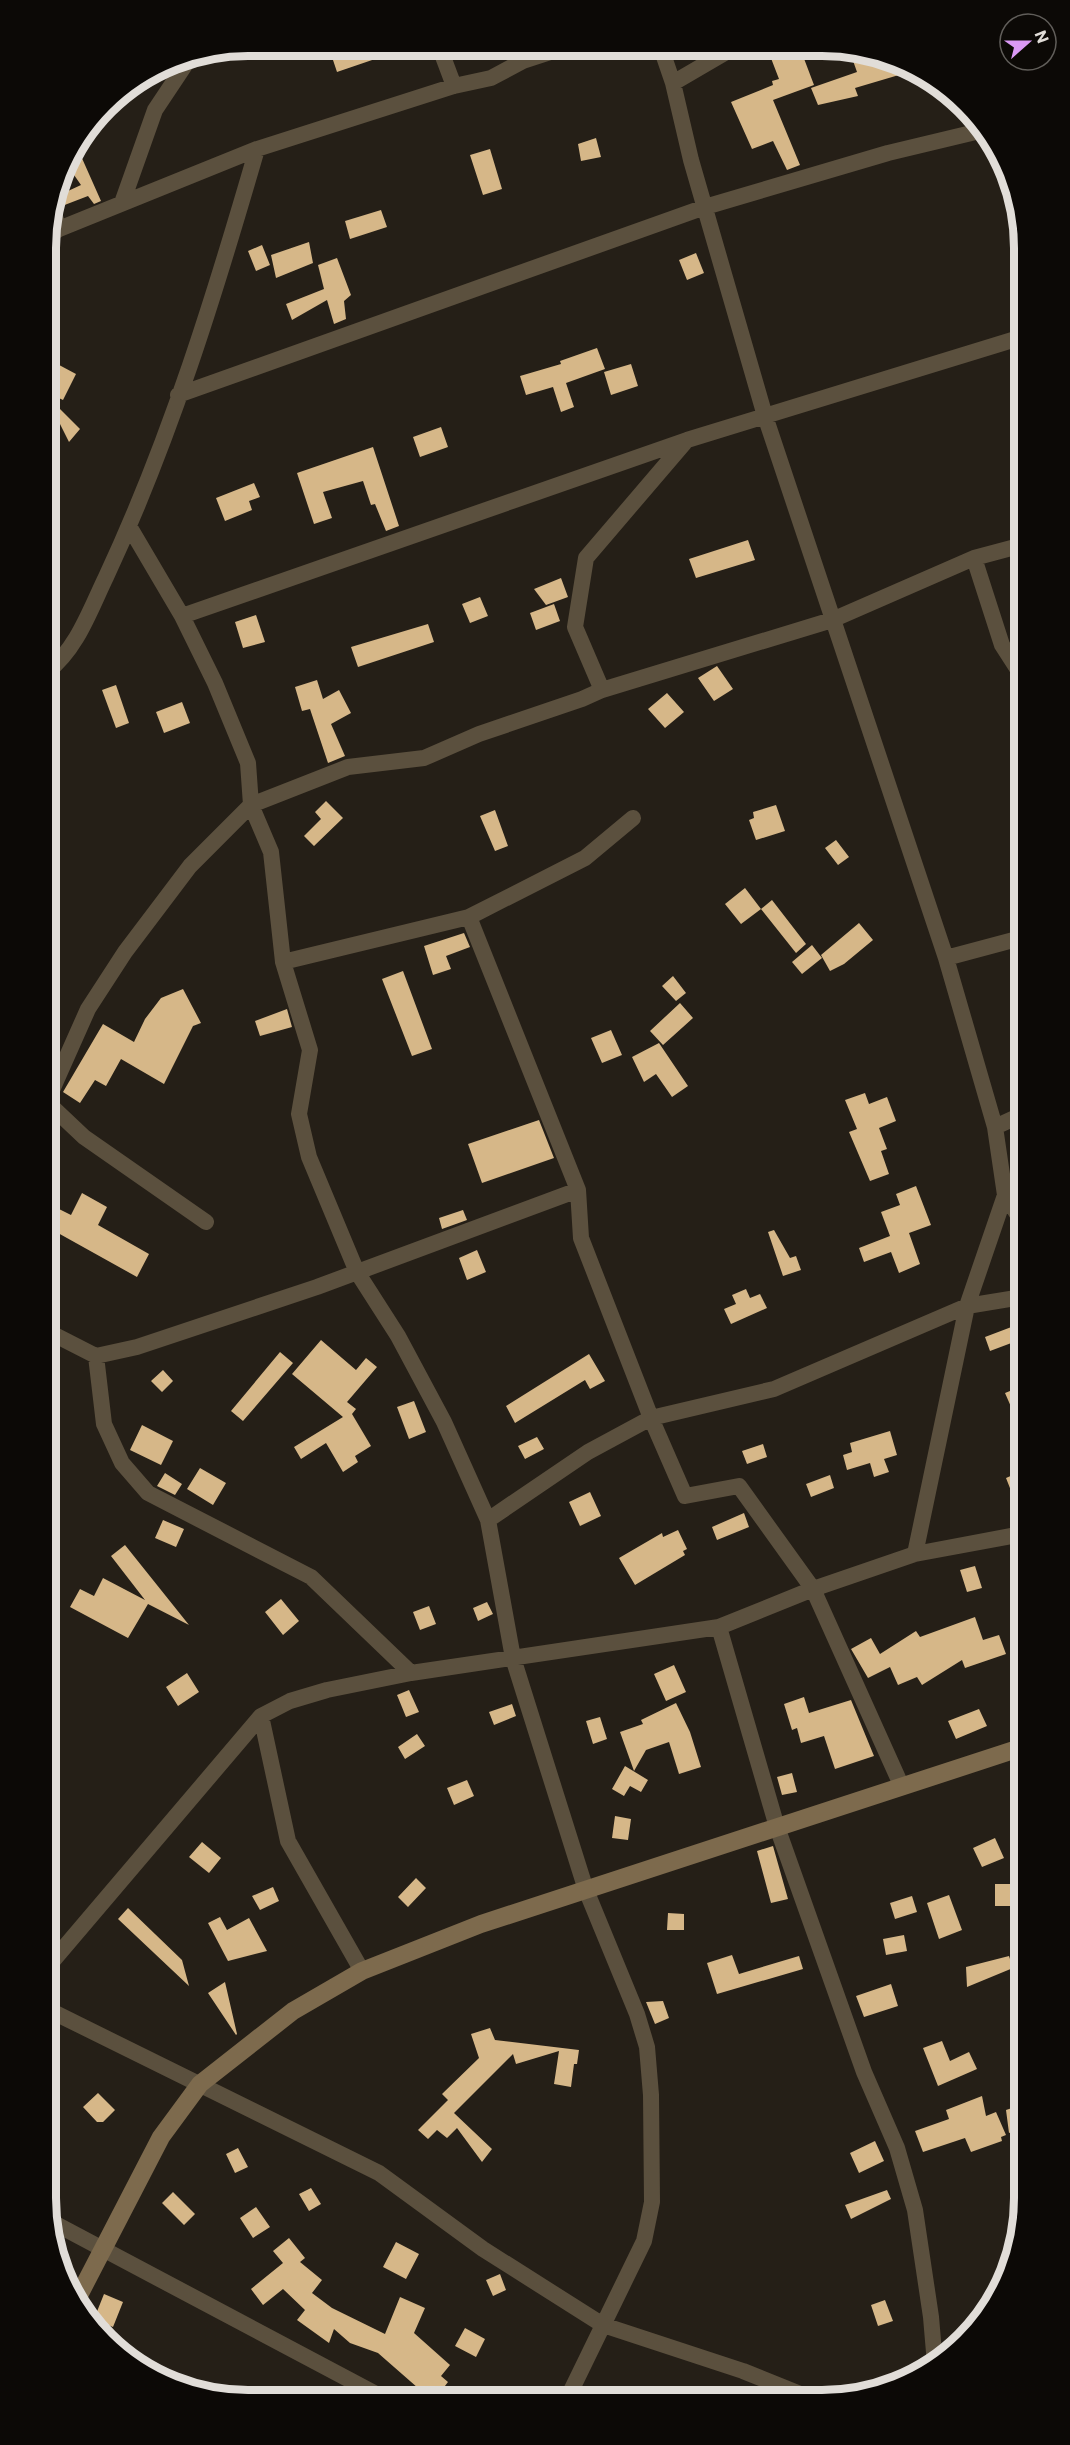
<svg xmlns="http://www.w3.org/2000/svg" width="1070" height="2445" viewBox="0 0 1070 2445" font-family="Commissioner,sans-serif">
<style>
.building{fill:#d6b788}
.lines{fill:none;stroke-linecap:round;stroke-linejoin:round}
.street{stroke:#5b503e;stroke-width:16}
.secondary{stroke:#7d6a4d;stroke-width:18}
.rim{fill:none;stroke:#e1ddd8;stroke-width:8}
</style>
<rect width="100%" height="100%" fill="#251f17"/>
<path class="building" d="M328 45 373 46 378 58 337 72Z
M781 48H800L814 85 773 100 800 165 787 170 773 141 752 149 731 102 773 85 772 81 779 79 769 53Z
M864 50 909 72 855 88 858 96 818 105 811 88 857 72 851 55Z
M596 138 601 157 581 161 578 144Z
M490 149 502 189 483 195 470 155Z
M81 156 101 201 94 204 88 196 62 206 55 197 81 185 65 162Z
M381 210 387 227 350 239 345 221Z
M309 242 313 263 276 278 271 255Z
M262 245 270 265 256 271 248 251Z
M696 253 704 273 687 280 679 260Z
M337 258 351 295 344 301 346 319 334 324 327 300 292 320 286 304 324 289 318 265Z
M597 348 605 369 566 383 574 407 561 412 553 387 526 395 520 376 561 364 560 361Z
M46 358 76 374 63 400 46 392Z
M631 364 638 386 611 395 604 372Z
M51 400 80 429 69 442 49 402Z
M441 427 448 447 420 457 413 437Z
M373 447 399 526 386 531 375 504 371 505 363 481 323 492 332 518 314 524 297 473Z
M254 483 260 497 249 501 252 510 225 521 216 498Z
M748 540 755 560 696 578 689 559Z
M561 578 568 597 546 605 534 589Z
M480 597 488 616 470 623 462 604Z
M554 604 560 621 536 630 530 613Z
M256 615 265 642 243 648 235 622Z
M428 624 434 642 358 667 351 647Z
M717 666 733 689 714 701 698 678Z
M317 680 323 699 339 690 351 713 331 724 345 756 328 763 310 709 302 711 295 687Z
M116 685 129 723 116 728 102 690Z
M667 693 684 712 665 728 648 709Z
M182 702 190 723 164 733 156 712Z
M326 801 343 818 314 846 304 836 321 819 315 812Z
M776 805 785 831 756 840 749 820 754 818 753 812Z
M495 810 508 846 495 851 480 816Z
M836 840 849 857 838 865 825 848Z
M745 888 761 909 741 924 725 904Z
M772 900 806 944 796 953 761 909Z
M859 923 873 940 844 964 830 971 821 955Z
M464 933 470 947 446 956 451 969 433 975 424 946Z
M812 945 822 958 802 974 792 962Z
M403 971 432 1049 412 1056 382 979Z
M673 976 686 993 676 1001 662 986Z
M183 989 201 1023 193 1026 164 1084 121 1059 106 1086 95 1080 80 1103 63 1092 103 1024 134 1042 145 1019 161 998Z
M680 1003 693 1018 663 1045 650 1031Z
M287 1009 292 1027 260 1036 255 1021Z
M611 1030 622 1055 602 1063 591 1038Z
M659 1043 688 1086 672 1097 656 1074 644 1082 632 1057Z
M865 1093 869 1104 887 1097 896 1121 879 1128 887 1149 881 1151 889 1174 870 1181 849 1132 857 1129 845 1100Z
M539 1120 554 1158 482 1183 468 1144Z
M916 1186 931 1225 909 1233 920 1264 899 1273 891 1252 864 1262 859 1248 890 1236 881 1212 900 1205 896 1194Z
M82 1193 107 1207 98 1225 149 1254 137 1277 49 1228V1204L71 1215Z
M463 1210 467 1220 442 1229 439 1218Z
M774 1230 790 1258 796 1256 801 1270 783 1276 768 1232Z
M477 1250 486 1272 467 1280 459 1258Z
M746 1289 750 1298 760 1294 767 1308 731 1324 724 1309 736 1304 732 1295Z
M1022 1323V1339L990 1351 985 1337Z
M321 1340 356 1370 366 1358 377 1367 347 1402 356 1409 352 1414 371 1446 355 1456 358 1462 343 1472 326 1443 301 1459 294 1447 343 1417 292 1374Z
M280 1352 293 1363 243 1421 231 1411Z
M589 1354 605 1381 590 1389 585 1380 515 1423 506 1406Z
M163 1370 173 1381 162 1392 151 1381Z
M1022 1386V1432L1005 1393Z
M414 1401 426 1432 409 1439 397 1407Z
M142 1425 173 1441 161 1465 130 1450Z
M890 1431 897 1455 884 1459 889 1472 874 1477 870 1463 847 1470 843 1455 852 1452 850 1443Z
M537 1437 544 1449 525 1459 518 1446Z
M763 1444 767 1457 747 1464 742 1451Z
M200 1468 226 1483 213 1505 187 1489Z
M1022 1471V1516H1021L1006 1478Z
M165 1473 182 1484 175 1495 157 1486Z
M830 1475 834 1488 811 1497 806 1484Z
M590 1492 601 1516 580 1526 569 1502Z
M744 1513 749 1527 717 1540 712 1527Z
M163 1520 184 1529 176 1547 155 1538Z
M678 1530 687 1549 683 1551 685 1555 635 1585 619 1558 662 1533 663 1537Z
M125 1545 189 1625 148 1604 128 1638 70 1607 80 1589 94 1596 103 1578 145 1600 111 1556Z
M975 1566 982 1588 967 1592 960 1570Z
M281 1599 299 1621 283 1635 265 1612Z
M487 1602 493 1614 478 1621 473 1608Z
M429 1606 436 1624 420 1630 413 1612Z
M975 1617 983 1640 999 1635 1006 1654 965 1668 962 1660 922 1685 917 1677 898 1685 890 1667 868 1678 851 1649 871 1638 880 1654 916 1631 920 1637Z
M674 1665 686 1692 666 1701 654 1674Z
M187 1673 199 1692 178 1706 166 1687Z
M409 1690 419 1712 406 1717 397 1695Z
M804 1697 809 1713 851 1700 874 1756 835 1769 824 1736 801 1743 797 1728 792 1730 784 1704Z
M676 1703 690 1732 701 1767 679 1774 669 1742 646 1750 634 1771 620 1732 643 1724 641 1720Z
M512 1704 516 1716 494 1725 489 1712Z
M979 1709 987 1726 956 1739 948 1721Z
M600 1717 607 1739 593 1744 586 1721Z
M417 1734 425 1746 405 1759 398 1747Z
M625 1766 648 1780 641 1792 630 1786 624 1796 612 1789Z
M792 1773 797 1792 782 1795 777 1777Z
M467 1780 474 1796 454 1805 447 1788Z
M615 1816 631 1819 628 1840 612 1838Z
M995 1838 1004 1858 982 1867 973 1848Z
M202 1842 221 1858 209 1873 189 1857Z
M773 1846 788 1899 771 1903 757 1851Z
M416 1878 426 1888 408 1907 398 1897Z
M995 1884H1015V1906H995Z
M273 1887 279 1901 260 1910 252 1896Z
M949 1895 962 1930 939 1939 927 1903Z
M912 1896 917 1912 895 1919 890 1903Z
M128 1908 182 1960 189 1986 118 1919Z
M668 1913 684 1914V1930H667Z
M220 1917 227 1930 249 1918 267 1951 228 1961 208 1923Z
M904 1935 907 1951 886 1955 883 1939Z
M732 1955 739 1974 799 1956 803 1969 717 1994 707 1963Z
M1009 1956 1013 1968 967 1987 966 1967Z
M225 1982 237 2034 236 2035 208 1993Z
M891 1984 898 2006 864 2017 856 1996Z
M663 2001 669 2018 655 2024 646 2002Z
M490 2028 495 2040 579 2050 577 2064H574L571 2087 554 2084 559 2051 516 2064 513 2054 454 2113 492 2149 482 2162 457 2128 447 2138 437 2130 428 2139 418 2130 448 2100 442 2094 479 2058 471 2034Z
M942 2041 950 2061 969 2052 977 2069 938 2086 923 2048Z
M98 2093 115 2110 103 2122H97L83 2107Z
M982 2096 986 2116 996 2112 1006 2135 1001 2137 1002 2141 971 2152 965 2138 923 2152 915 2131 949 2119 946 2110Z
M1024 2104V2127L1009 2133 1006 2110Z
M875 2141 884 2161 859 2173 850 2153Z
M238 2148 248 2167 235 2173 226 2154Z
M311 2188 321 2204 309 2211 299 2194Z
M887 2190 891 2199 851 2219 845 2205Z
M173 2192 195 2214 184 2225 162 2203Z
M256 2207 270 2227 253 2238 240 2218Z
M289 2238 305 2258 300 2262 322 2280 312 2293 332 2308 385 2334 400 2297 425 2308 414 2333 450 2365 441 2376 448 2382 438 2395H426L378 2353 350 2343 334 2329 329 2343 297 2320 305 2310 283 2289 263 2305 251 2289 283 2263 273 2251Z
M396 2242 419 2254 406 2279 383 2267Z
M500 2274 506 2290 493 2296 486 2280Z
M104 2294 123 2302 113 2327 94 2319Z
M885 2300 893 2321 878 2326 871 2305Z
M465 2328 485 2339 476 2357 455 2346Z"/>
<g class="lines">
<path class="street" d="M439 46 454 86
M661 48 673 83 691 160 765 416 946 958 995 1127 1005 1195 1021 1220
M673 83 733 48
M122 203 155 110 187 62 215 51
M52 208 59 229
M45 238 59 229 257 149 454 86 491 78 523 61 566 47
M178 395 705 207 888 153 984 130
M129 526 182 616 215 683 248 763 251 805 271 852 283 962 310 1050 299 1114 309 1157 357 1272 398 1336 444 1422 488 1520 513 1658 586 1890 637 2014 647 2047 651 2095 652 2202 644 2241 569 2395
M974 558 1002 645 1020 673
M182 616 687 440 1019 338
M47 672C77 649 90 610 106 577 170 440 215 294 257 149
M602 690 575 627 586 558 686 441
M469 917 578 1190 581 1238 651 1418 685 1496 739 1486 813 1589 902 1787
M946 958 1021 938
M283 962 469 917 585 858 633 818
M48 1099 88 1009 125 952 190 866 251 805 348 767 424 758 479 734 582 699 602 690 832 620 974 558 1019 546
M48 1103 84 1137 206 1222
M995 1127 1021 1115
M49 1332 96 1356 137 1347 317 1287 578 1190
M96 1356 104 1424 122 1463 148 1493 311 1577 411 1673
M488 1520 588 1452 651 1418 774 1389 967 1306 1022 1297
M915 1554 967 1306 1005 1195
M719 1627 777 1827 864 2072 897 2148 915 2210 931 2317 935 2364
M261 1716 288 1841 362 1971
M51 1963 261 1716 290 1701 327 1690 411 1673 719 1627 813 1589 915 1554 1022 1534
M51 2011 379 2173 483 2249 603 2325 743 2371 800 2394
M52 2222 378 2395"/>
<path class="secondary" d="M75 2303 161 2137 200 2084 293 2011 362 1971 481 1924 1023 1747"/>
</g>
<path d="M0 0H1070V2445H0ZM248 56H822A192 192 0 0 1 1014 248V2198A192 192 0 0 1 822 2390H248A192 192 0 0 1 56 2198V248A192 192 0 0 1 248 56Z" fill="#0c0906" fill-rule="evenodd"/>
<path class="rim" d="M248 56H822A192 192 0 0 1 1014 248V2198A192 192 0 0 1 822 2390H248A192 192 0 0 1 56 2198V248A192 192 0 0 1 248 56Z"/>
<g transform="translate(1028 42) rotate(69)"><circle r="28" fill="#0c0906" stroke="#615e5a" stroke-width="1.5"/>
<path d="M0-4.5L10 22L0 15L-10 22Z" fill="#db99f5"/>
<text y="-9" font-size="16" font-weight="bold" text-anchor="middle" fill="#e1ddd8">N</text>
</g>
</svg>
